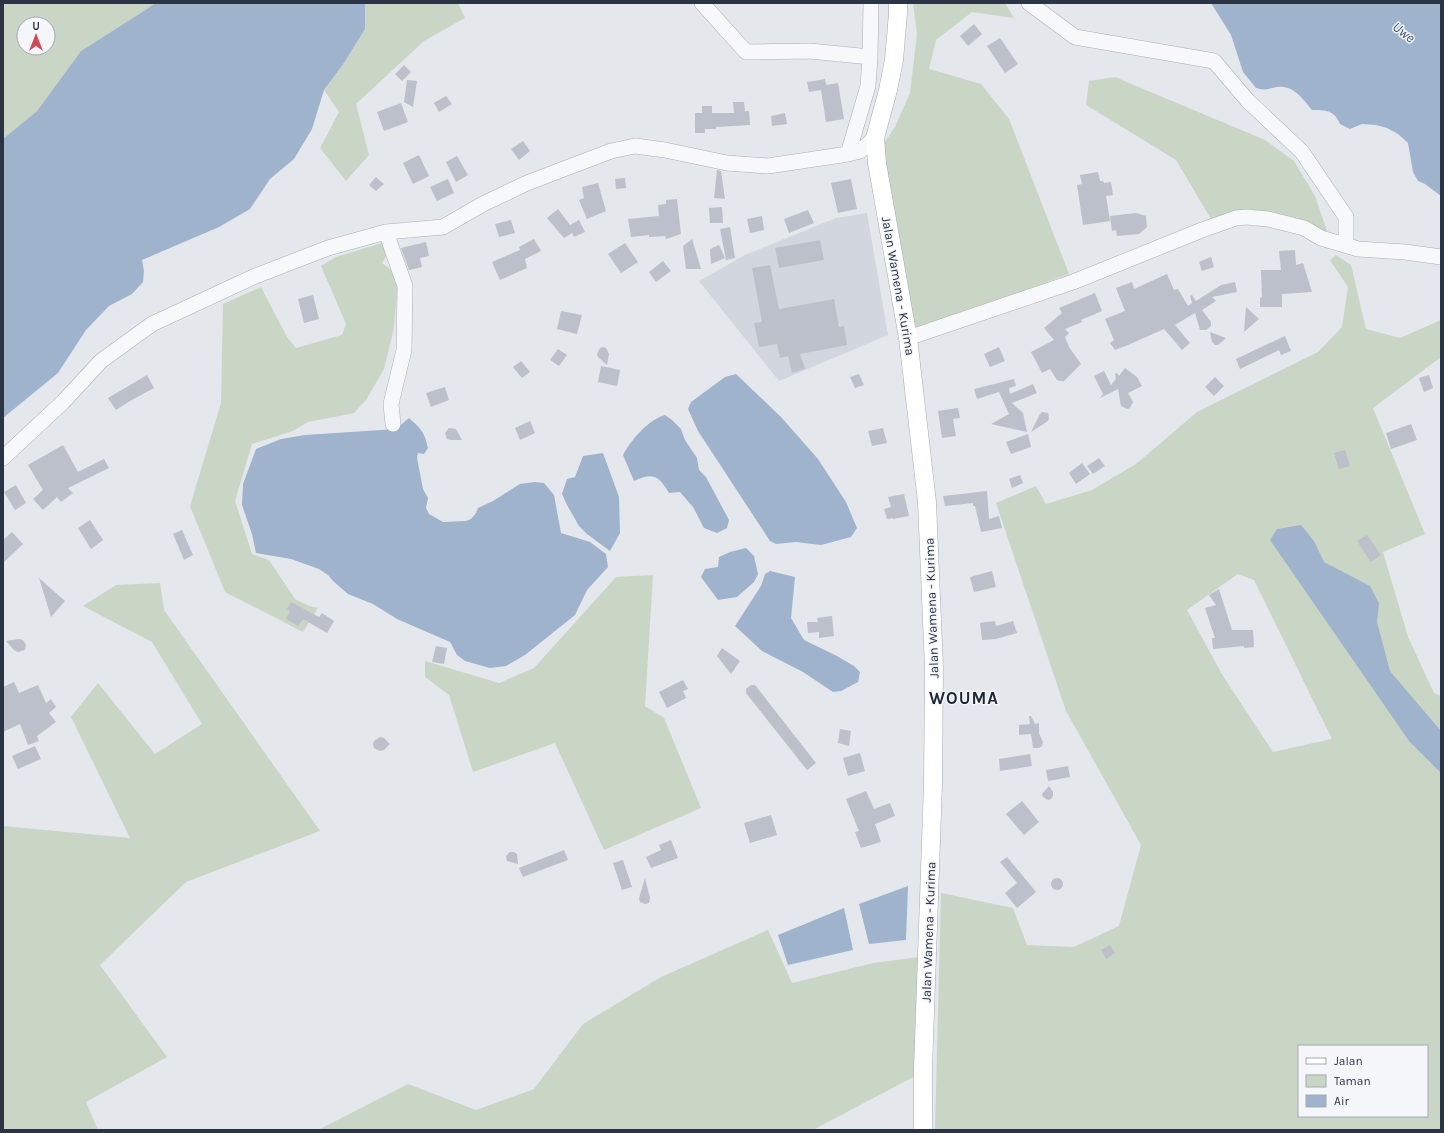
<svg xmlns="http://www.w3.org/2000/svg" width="1444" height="1133" viewBox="0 0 1444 1133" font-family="Karla,sans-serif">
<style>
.built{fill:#d2d6de}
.green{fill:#c9d6c5;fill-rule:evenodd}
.water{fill:#9fb4cc}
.building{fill:#bbc0ca}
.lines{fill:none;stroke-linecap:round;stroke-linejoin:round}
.minor-casing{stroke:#a9aeb7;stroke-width:16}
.major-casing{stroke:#a3abb8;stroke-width:19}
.minor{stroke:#f7f8fa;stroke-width:15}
.major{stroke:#fff;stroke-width:18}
.labels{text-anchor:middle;stroke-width:3;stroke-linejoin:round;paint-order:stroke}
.street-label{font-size:13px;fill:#2b3445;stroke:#f4f6f9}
.water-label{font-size:14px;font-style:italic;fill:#34527a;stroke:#f4f6f9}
.district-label{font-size:17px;font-weight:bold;letter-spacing:1px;fill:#1d2536;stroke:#f4f6f9}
</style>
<rect width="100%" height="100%" fill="#e4e7ec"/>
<path class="built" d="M867 213 888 335 779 381 699 281 745 255 836 218Z"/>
<path class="green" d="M3 3H155L148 9 81 51 37 111 3 139ZM24 24H48V48H24Z
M365 3H458L465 18 424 41 356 104 369 155 346 181 320 148 339 112 324 90 344 63 365 29Z
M913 3H1005L1014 18 972 12 936 40 929 69 981 84 1009 119 1069 274 912 332 883 145 895 127 910 93 917 34Z
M1115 77 1265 140 1294 161 1315 196 1328 234 1252 217 1217 229 1176 160 1086 105 1089 81Z
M395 239V241L382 263 395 273 397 291 394 328 384 369 366 400 354 413 308 422 293 431 252 444 235 501 252 554 269 560 295 599 309 606 318 608 303 632 225 592 190 506 221 403 223 304 261 287 287 337 296 348 342 335 346 324 321 266 336 257Z
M1336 255 1351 265 1366 329 1400 338 1441 320V357L1373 408 1425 534 1383 552 1408 637 1434 693 1441 696V1130H935L941 893 1013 908 1027 945 1074 947 1119 926 1141 845 1066 711 996 503 1036 486 1046 504 1092 490 1136 464 1197 412 1318 352 1342 327 1348 287 1330 260ZM1238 574 1254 580 1332 739 1273 752 1223 676 1187 610ZM1299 1046H1427V1116H1299Z
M653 575 645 706 664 718 701 808 604 850 555 743 473 772 449 695 425 677V661L499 683 534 668 616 577Z
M160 583 164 610 320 831 186 882 100 965 167 1057 86 1102 98 1130H3V826L130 838 71 717 98 683 155 754 202 724 152 642 83 606 116 585Z
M768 930 792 983 873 963 920 957 917 1075 813 1130H318L408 1084 476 1110 534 1089 583 1024 661 977Z"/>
<path class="water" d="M155 3H365V29L344 63 324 90 312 129 294 159 270 179 250 209 219 227 142 260 144 271 143 282 132 294 109 306 86 330 58 373 3 418V139L37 111 81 51 147 9Z
M1211 3H1441V196L1425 184 1418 181 1413 172 1408 143 1398 134 1387 128 1376 125 1362 124 1350 129 1340 124C1334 110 1326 110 1312 110 1304 100 1293 84 1277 87 1266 89 1268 91 1256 88L1243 72 1231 35Z
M736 374 781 417 818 459 846 502 857 528 851 537 821 545 796 542 776 544 770 541 698 431 688 409 691 402 725 377Z
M665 415 672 420 681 429 685 440 697 458 699 470 706 477 729 520 727 528 717 533 704 528 693 507 680 492 669 493C659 476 653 472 634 481L623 455C631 440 649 419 665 415Z
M409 418C422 430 424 431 428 448L424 454 418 453 417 458 423 489 428 498 426 508 429 514 443 522 466 521 471 519 476 513 478 508 493 501 520 484 535 482 544 483 554 495 561 533 590 542 606 554 608 567 587 590 575 615 525 655 506 666 490 668 465 661 457 655 450 642 397 619 373 604 348 594 333 581 328 575 319 569 291 559 256 553 252 534 242 505 243 484 256 449 281 439 305 435 396 429Z
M603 453 619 497 620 533 610 551 587 534 579 526 567 505 562 494 567 479 575 477 583 456Z
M1301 525 1314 541 1324 562 1370 586 1379 603 1377 622 1390 671 1441 731V773L1409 741 1270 540 1277 529Z
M746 548 754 556 758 574 754 582 737 597 718 600 701 577 705 569 718 567 719 557 730 552Z
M770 571 795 577 791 618 804 640 837 656 854 666 860 672 858 682 841 691 833 692 803 672 762 651 735 626 761 586 765 574Z
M908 886 906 940 869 944 859 904Z
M844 908 853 950 788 965 778 935Z"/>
<path class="building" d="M974 24 982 34 968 46 960 36Z
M1000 38 1018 64 1005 73 987 46Z
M404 65 411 72 402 81 395 74Z
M825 79 826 85 838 83 844 119 826 122 821 90 809 92 807 82Z
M407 80 417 81 413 107 404 102Z
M446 96 452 104 439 112 434 103Z
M733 102H744L745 111H749L750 125 716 127V129H705V133H695V113H702V106H712V113H734Z
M401 103 408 122 384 131 377 112Z
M785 113 787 124 772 126 771 116Z
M523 141 530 151 519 160 511 149Z
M419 155 429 176 413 184 403 163Z
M457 156 468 175 456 182 446 162Z
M717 170 721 171 725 199 714 198Z
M1098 172 1100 181H1103L1104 183 1111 182 1113 195 1106 196 1110 221 1083 225 1077 185 1082 184 1080 175Z
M376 177 384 184 376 191 369 185Z
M625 178 626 188 616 189 615 179Z
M448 179 454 193 437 201 430 187Z
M851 179 857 209 838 213 831 183Z
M598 183 606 211 587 219 579 200 584 198 582 187Z
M677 199 681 234 666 239 665 236 649 237V235L631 237 628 219 659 216 658 205 666 204V200Z
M722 207 723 223H710L709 208Z
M558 209 570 225 579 220 585 232 574 237 572 233 564 238 547 218Z
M808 210 814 223 789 233 784 219Z
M1136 213 1146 216 1147 227 1139 234 1117 236 1116 230 1112 231 1110 216Z
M762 216 764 230 750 233 747 219Z
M511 220 515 233 499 237 495 224Z
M730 227 735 258 726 260 720 229Z
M534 239 541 251 525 259 527 268 500 280 492 262 520 250 519 247Z
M692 239 696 252 701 269H686L683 246Z
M820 240 824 260 779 268 775 248Z
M426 242 429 256 420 258 422 267 409 270 401 248Z
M625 243 638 262 621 273 608 254Z
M719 245 725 258 711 264 710 249Z
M1295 250 1296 265 1303 263 1312 292 1282 294V307H1260V298L1262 297 1261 270H1281L1279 251Z
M1211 257 1214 267 1202 271 1199 262Z
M663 261 671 271 656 282 649 272Z
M770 265 779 309 834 299 839 327 844 326 847 345 800 354 805 369 792 373 788 356 780 358 777 344 759 347 754 323 762 322 752 268Z
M1167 274 1174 290 1178 289 1188 306 1192 303 1190 296 1192 295 1196 301 1221 285 1235 282 1237 292 1212 297 1216 301 1202 310 1211 322V326L1206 330H1200L1195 313 1175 325 1190 343 1182 350 1164 329 1128 345 1115 350 1110 343 1114 340 1105 319 1125 311 1116 288 1132 282 1134 289Z
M1095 293 1102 311 1081 320 1082 322 1065 329 1069 333 1065 337 1069 347 1081 364 1064 381H1061L1057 380 1050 369 1042 373 1031 352 1054 340 1044 328 1062 313 1059 308Z
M313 295 319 319 304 323 298 299Z
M1246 307 1259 319 1244 332Z
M561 311 582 315 577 334 557 329Z
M1210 332 1226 338 1218 345H1215L1212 342Z
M1285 336 1291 351 1281 355 1279 350 1240 369 1236 359Z
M603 347 606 348 609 354 607 365 598 357 597 354 600 348Z
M999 347 1005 361 990 367 984 354Z
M558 349 567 355 559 366 550 360Z
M521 361 530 372 522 378 513 367Z
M601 366 620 370 617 386 598 382Z
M1125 368 1137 377 1142 386 1128 393 1133 402 1130 408 1127 409 1121 406 1118 389 1100 398 1103 394 1094 376 1104 371 1111 385 1116 379 1115 374 1117 373 1119 376Z
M859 374 864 385 855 388 850 377Z
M147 375 154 388 130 401 116 410 108 398Z
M1429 375 1433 388 1424 392 1419 378Z
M1215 377 1224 386 1214 396 1205 387Z
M1014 379 1016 386 1009 388 1010 394 1033 384 1037 393 1012 403 1023 413 1027 432 991 424 1009 414 999 392 977 399 974 389Z
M445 387 449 400 431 407 426 393Z
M958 408 960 418 953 419 956 436 942 438 938 411Z
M1042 412 1048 413 1049 418 1048 421 1031 432 1040 414Z
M530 421 535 433 520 440 515 428Z
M1411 424 1417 440 1391 449 1386 433Z
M449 428 456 429 462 440H450L447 439 445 433Z
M883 428 887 443 872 446 868 431Z
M1028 434 1031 447 1011 454 1006 442Z
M63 445 78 472 104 459 109 468 68 488 73 493 61 502 57 497 43 510 33 499 43 490 28 465Z
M1345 450 1350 466 1339 469 1334 453Z
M1099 458 1105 466 1093 474 1087 466Z
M1082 463 1090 474 1076 484 1069 473Z
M1020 475 1023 483 1012 488 1009 479Z
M16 485 26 503 15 510 4 492Z
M987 491 989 519 999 516 1002 528 981 532 975 506H973V503L945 506 943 496Z
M904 494 909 516 893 519V518L887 519 884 509 891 507 888 497Z
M90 520 103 540 91 549 78 528Z
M182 530 193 555 184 560 173 534Z
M12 532 23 544 3 563V540Z
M1367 535 1381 555 1371 562 1357 541Z
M992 571 996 587 974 592 970 577Z
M39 578 65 601 51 617Z
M1219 589 1232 630H1253L1254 647 1244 648V646L1213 649 1212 638H1215L1205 608 1216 605 1209 595Z
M291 602 319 617 322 613 334 621 327 633 303 619 298 626 286 619 290 611 287 609Z
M832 616 834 636 819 638V632L808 633 807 622H818L817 618Z
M995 621 996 626 1013 621 1017 633 996 639 982 640 980 623Z
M19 639 23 640 26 645 25 650 18 652 14 650 6 641Z
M436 646 447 648 444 664 432 662Z
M722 648 740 661 731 674 717 656Z
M683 680 688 689 683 691 686 698 667 708 659 692Z
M14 682 19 693 38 685 46 703 51 699 56 707 49 713 56 722 37 736 39 741 28 745 20 724 3 732V687Z
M751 685H755L816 763 807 770 746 693V689Z
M1029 716H1031L1035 724 1039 723V733L1043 742 1042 746 1039 748H1033L1031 734 1019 735V725L1030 724Z
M840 729 851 731 849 746 838 743Z
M380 737 384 738 390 744 384 750 380 751 374 748 373 744 374 741Z
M35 746 41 759 18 769 12 756Z
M860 753 865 771 848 776 843 758Z
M1030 754 1032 766 1000 771 999 759Z
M1068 766 1070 777 1048 781 1046 770Z
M1049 786 1053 792V796L1051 799 1048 800 1043 797 1042 794Z
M866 791 874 809 890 803 895 816 875 824 881 842 861 848 855 832 859 831 846 799Z
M1022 801 1039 822 1024 835 1006 814Z
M771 815 777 835 750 843 744 823Z
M671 840 678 858 651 868 646 857 661 850 659 845Z
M564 850 568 860 523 877 519 868Z
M510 852H514L517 854 518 864 507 861 506 856Z
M1007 857 1036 892 1017 908 1005 893 1017 883 1000 862Z
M623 860 632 887 622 890 613 863Z
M1051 884a6 6 0 1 1 12 0a6 6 0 1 1-12 0Z
M645 878 650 898 649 903 645 904 640 902 639 898Z
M1110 945 1115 953 1106 959 1101 950Z"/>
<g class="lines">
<defs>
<path id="minor" d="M702 3 746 52 810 51 870 57 868 86 848 154
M1029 3 1075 37 1214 61 1248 101 1302 152 1346 217V239L1340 244
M870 57 871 3
M386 232 405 286 404 350 391 404 393 424
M908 338 1073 282 1202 230 1236 218 1246 217 1268 219 1304 228 1321 238 1358 249 1405 252 1441 257
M3 458 63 402 101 361 152 324 253 277 328 248 386 232 443 227 483 204 527 183 611 151 635 146 665 150 727 163 768 166 848 154 860 151 875 138"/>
<path id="major" d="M898 3V13L894 60 888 90 875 138 877 163 908 338 927 502 934 668 933 784 923 1069V1130"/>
</defs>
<use href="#minor" class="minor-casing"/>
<use href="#major" class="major-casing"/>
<use href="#minor" class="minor"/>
<use href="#major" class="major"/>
</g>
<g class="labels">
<g class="street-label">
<text transform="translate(899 286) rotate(80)" y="5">Jalan Wamena - Kurima</text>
<text transform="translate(931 608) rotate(-92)" y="5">Jalan Wamena - Kurima</text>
<text transform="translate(928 932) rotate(-88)" y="5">Jalan Wamena - Kurima</text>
</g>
<g class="water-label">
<text transform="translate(1404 32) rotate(38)" y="5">Uwe</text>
</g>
<g class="district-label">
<text x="964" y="704">WOUMA</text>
</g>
</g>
<rect width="1444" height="1133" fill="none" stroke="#2b3445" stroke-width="8"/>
<rect x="1298" y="1045" width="130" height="72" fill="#f4f6f9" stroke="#a4a8b1"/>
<rect x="1306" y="1058" width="20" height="6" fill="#ffffff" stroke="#a4a8b1"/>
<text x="1334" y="1065" font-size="12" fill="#2b3445">Jalan</text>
<rect x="1306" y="1075" width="20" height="12" fill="#c9d6c5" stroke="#a4a8b1"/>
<text x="1334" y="1085" font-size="12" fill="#2b3445">Taman</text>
<rect x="1306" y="1095" width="20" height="12" fill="#9fb4cc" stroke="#a4a8b1"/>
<text x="1334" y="1105" font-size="12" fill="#2b3445">Air</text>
<g transform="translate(36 36)"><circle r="19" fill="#f4f6f9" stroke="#a4a8b1"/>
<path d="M0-3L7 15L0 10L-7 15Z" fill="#d1495b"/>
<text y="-6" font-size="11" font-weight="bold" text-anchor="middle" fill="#2b3445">U</text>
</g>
</svg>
